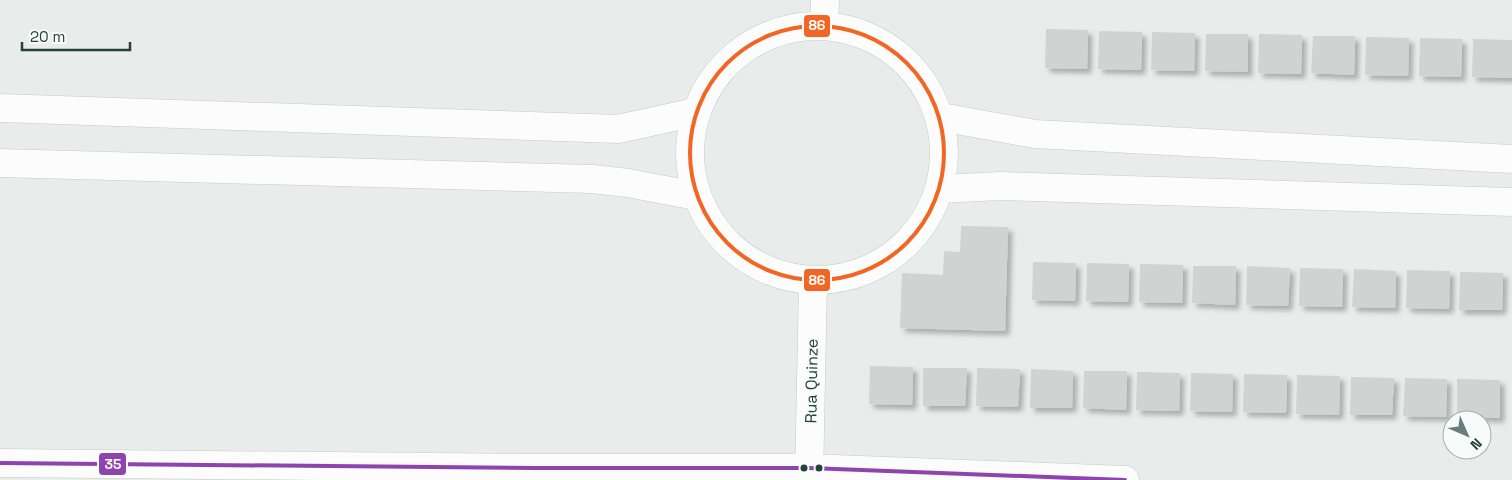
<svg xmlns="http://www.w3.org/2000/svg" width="1512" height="480" viewBox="0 0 1512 480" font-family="'Space Grotesk',sans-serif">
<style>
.building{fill:#cfd4d2;filter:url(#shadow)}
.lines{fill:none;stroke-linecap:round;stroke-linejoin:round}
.minor-casing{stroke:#c5cac8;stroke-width:29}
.tertiary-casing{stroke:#c5cac8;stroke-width:29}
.minor{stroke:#fcfcfc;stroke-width:28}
.tertiary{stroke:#fcfcfc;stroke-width:28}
.bus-1-casing{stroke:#f7fbf9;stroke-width:8}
.bus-2-casing{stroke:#f7fbf9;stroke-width:8}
.bus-1{stroke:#f26522;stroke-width:4}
.bus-2{stroke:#8e44ad;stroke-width:4}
.bus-dot{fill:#24423a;stroke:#f7fbf9;stroke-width:2}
.labels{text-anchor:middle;stroke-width:4;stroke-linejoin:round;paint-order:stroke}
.street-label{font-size:16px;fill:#24423a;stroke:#f7fbf9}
.line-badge{stroke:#f7fbf9;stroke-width:2}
.badge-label{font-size:14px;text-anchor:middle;font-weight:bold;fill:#fff}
</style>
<defs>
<filter id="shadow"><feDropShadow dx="4.5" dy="4.5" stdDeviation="2.5" flood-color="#0004"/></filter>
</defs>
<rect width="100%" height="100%" fill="#e8edeb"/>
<path class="building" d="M1046 29 1088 30 1087 69 1045 68Z
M1099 31 1142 32 1141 70 1098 69Z
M1152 32 1195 33 1194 71 1151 70Z
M1206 34H1248V72L1205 71Z
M1259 34 1302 35 1301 74 1258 73Z
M1313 36H1355L1354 75 1311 73Z
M1366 37 1409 38 1408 76 1365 75Z
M1420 38 1462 39 1461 77 1419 76Z
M1473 39 1512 40V78L1472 77Z
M961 226 1008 227 1005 331 900 328 902 273 943 275 944 251 960 252Z
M1033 262 1076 263 1075 301 1032 300Z
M1087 263 1129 264 1128 302 1086 301Z
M1140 264 1183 265 1182 303 1139 302Z
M1193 266H1236L1235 305 1192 303Z
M1247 266 1290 268 1288 306 1246 305Z
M1300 268 1343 269 1342 307 1299 306Z
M1354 269 1396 271 1395 308 1352 307Z
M1407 270 1450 271 1449 309 1406 308Z
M1460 272 1503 273 1502 310H1459Z
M870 366 913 367 912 405 869 404Z
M923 368H967L965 406H923Z
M977 368 1020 369 1018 407 976 406Z
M1031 369 1073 371 1072 408H1030Z
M1084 371H1127L1126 410 1083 408Z
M1137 372 1180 373 1179 411 1136 410Z
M1191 373 1233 374 1232 412 1190 411Z
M1244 374 1287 375 1286 413 1243 412Z
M1297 375 1340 376 1339 415 1296 414Z
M1351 377 1394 378 1392 415H1350Z
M1405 378 1447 379 1446 417 1403 416Z
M1457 379 1500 380V418L1457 417Z"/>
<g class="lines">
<defs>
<path id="minor" d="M824 25 825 0
M0 463 535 468H809L1125 480
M809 480 813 282"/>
<path id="tertiary" d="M690 153a127 127 0 1 1 254 0a127 127 0 1 1-254 0Z
M0 108 618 129 696 112
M941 117 1035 134 1512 159
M0 163 592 179 628 183 696 196
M940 189 1001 186 1512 202"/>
</defs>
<use href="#minor" class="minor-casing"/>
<use href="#tertiary" class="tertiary-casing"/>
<use href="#minor" class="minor"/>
<use href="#tertiary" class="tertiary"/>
<defs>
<path id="bus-1" d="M690 153a127 127 0 1 1 254 0a127 127 0 1 1-254 0Z"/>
<path id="bus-2" d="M0 463 535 468H809L1125 480"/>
</defs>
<use href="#bus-1" class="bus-1-casing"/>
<use href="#bus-2" class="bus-2-casing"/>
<use href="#bus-1" class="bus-1"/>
<use href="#bus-2" class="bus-2"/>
</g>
<g class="bus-dot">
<circle cx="804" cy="468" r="4.5"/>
<circle cx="819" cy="468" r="4.5"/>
</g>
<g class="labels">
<g class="street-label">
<text transform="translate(811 381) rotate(-89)" y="6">Rua Quinze</text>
</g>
</g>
<g class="line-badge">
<rect x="803" y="14" width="28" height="24" rx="5" fill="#f26522"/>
<rect x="803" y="268" width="28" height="24" rx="5" fill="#f26522"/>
<rect x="98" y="452" width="29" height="24" rx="5" fill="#8e44ad"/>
</g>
<g class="badge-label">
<text x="817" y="30">86</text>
<text x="817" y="285">86</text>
<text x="113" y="469">35</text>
</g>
<g transform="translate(1467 435) rotate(135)"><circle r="24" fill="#f7fbf9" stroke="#a3b1ad"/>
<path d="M0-4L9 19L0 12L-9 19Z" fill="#697e78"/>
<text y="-8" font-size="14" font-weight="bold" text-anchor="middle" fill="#24423a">N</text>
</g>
<path d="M22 42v8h108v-8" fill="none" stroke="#24423a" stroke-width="2.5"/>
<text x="30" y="42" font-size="15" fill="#24423a" stroke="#f7fbf9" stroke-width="4" paint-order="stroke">20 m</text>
</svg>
